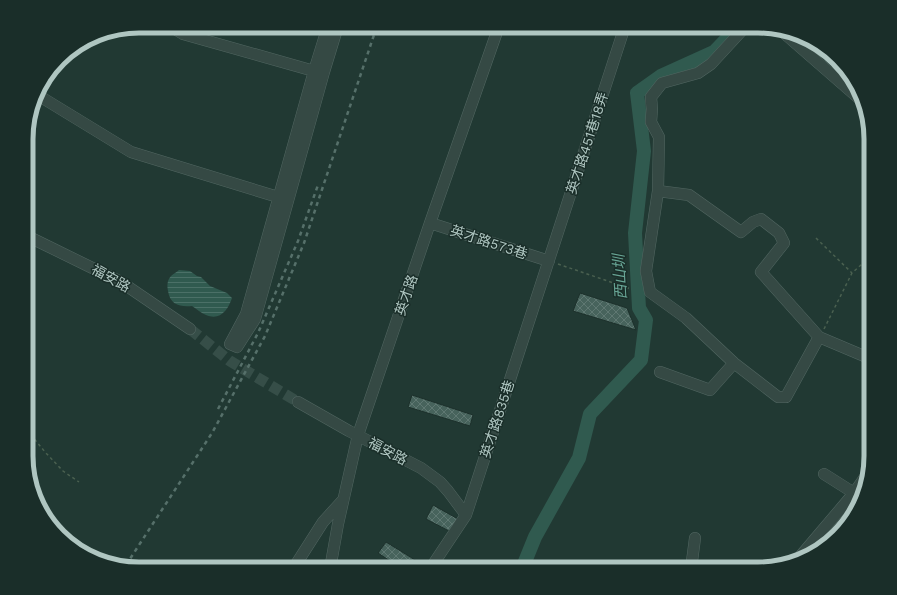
<svg xmlns="http://www.w3.org/2000/svg" width="897" height="595" viewBox="0 0 897 595" font-family="'Work Sans','Noto Sans TC',sans-serif">
<style>
.water{fill:url(#water-rules)}
.lines{fill:none;stroke-linecap:round;stroke-linejoin:round}
.river{stroke:#305a4f;stroke-width:14}
.building{fill:url(#building-cross-hatch);stroke:#1c302b}
.minor-tunnel{stroke:#364e48;stroke-width:11;stroke-dasharray:11 5.5;stroke-linecap:butt}
.minor-casing{stroke:#526762;stroke-width:12}
.path{stroke:#4a6050;stroke-width:1.5;stroke-dasharray:3 3;stroke-linecap:butt}
.minor{stroke:#354944;stroke-width:11}
.rail{stroke:#56706a;stroke-width:2.5;stroke-dasharray:4 4;stroke-linecap:butt}
.labels{text-anchor:middle;stroke-width:3;stroke-linejoin:round;paint-order:stroke}
.street-label{font-size:14px;fill:#afc6c1;stroke:#1a2e29}
.water-label{font-size:15px;font-style:italic;fill:#68a595;stroke:#1a2e29}
.rim{fill:none;stroke:#afc6c1;stroke-width:5}
</style>
<defs>
<pattern id="water-rules" width="6" height="5" patternUnits="userSpaceOnUse"><rect width="6" height="5" fill="#305a4f"/><path d="M0 2.5h6" fill="none" stroke="#4b7067"/></pattern>
<pattern id="building-cross-hatch" width="8" height="8" patternUnits="userSpaceOnUse"><rect width="8" height="8" fill="#47635c"/><path d="M0 0l8 8M0 8l8-8" fill="none" stroke="#5f7872"/></pattern>
</defs>
<rect width="100%" height="100%" fill="#213933"/>
<path class="water" d="M179 270 190 271 197 276 201 277 210 286 227 293 232 298C228 310 220 321 206 315 201 313 197 309 192 306 180 307 170 305 168 291 167 285 167 281 171 276 173 274 177 272 179 270Z"/>
<g class="lines">
<path class="river" d="M522 569 535 537 579 458 590 414 641 360 646 320 639 308 635 233 644 151 637 93 661 76 714 52 739 26"/>
</g>
<path class="building" d="M580 293 627 308 636 330 573 311Z
M412 395 473 415 470 426 408 407Z
M433 505 458 519 451 532 426 519Z
M386 542 428 568 427 569H402L378 553Z
M222 562 233 569H218Z"/>
<g class="lines">
<path class="minor-tunnel" d="M190 329 230 361 298 402"/>
<defs>
<path id="minor" d="M170 26 183 34 314 71 320 72
M328 26 314 71 246 314 230 344 237 347 255 319 324 72 338 26
M746 26 711 64 698 73 662 83 651 97 652 109 651 122 659 137 658 191 646 271 650 292 686 318 734 363 778 397H786L819 337
M785 34 862 101
M36 94 131 152 278 197 284 198
M658 191 689 195 741 232 753 222 761 219 779 233 784 243 761 272 819 337 864 356H871
M430 223 549 261
M27 236 121 282 190 329
M660 372 710 390 734 363
M298 402 349 431 421 468 440 482 448 491 466 515
M824 474 854 493
M798 559 854 493 868 473
M293 569 323 522 343 500
M330 569 338 524 358 435 430 223 499 26
M430 569 466 515 625 26
M691 569 695 538"/>
</defs>
<use href="#minor" class="minor-casing"/>
<path class="path" d="M816 238 852 273
M558 264 631 289
M824 329 852 273 871 256
M27 430 45 452 63 471 79 482"/>
<use href="#minor" class="minor"/>
<path class="rail" d="M218 409 258 333 298 241 318 185
M126 565 212 433 265 336 304 243 377 26"/>
</g>
<g class="labels">
<g class="street-label">
<text transform="translate(587 143) rotate(-72)" y="5">英才路451巷18弄</text>
<text transform="translate(489 242) rotate(18)" y="5">英才路573巷</text>
<text transform="translate(111 278) rotate(29)" y="5">福安路</text>
<text transform="translate(406 295) rotate(-71)" y="5">英才路</text>
<text transform="translate(497 419) rotate(-72)" y="5">英才路835巷</text>
<text transform="translate(388 451) rotate(28)" y="5">福安路</text>
</g>
<g class="water-label">
<text transform="translate(620 277) rotate(-93)" y="5">西山圳</text>
</g>
</g>
<path d="M0 0H897V595H0ZM139 33H758A106 106 0 0 1 864 139V456A106 106 0 0 1 758 562H139A106 106 0 0 1 33 456V139A106 106 0 0 1 139 33Z" fill="#1a2e29" fill-rule="evenodd"/>
<path class="rim" d="M139 33H758A106 106 0 0 1 864 139V456A106 106 0 0 1 758 562H139A106 106 0 0 1 33 456V139A106 106 0 0 1 139 33Z"/>
</svg>
